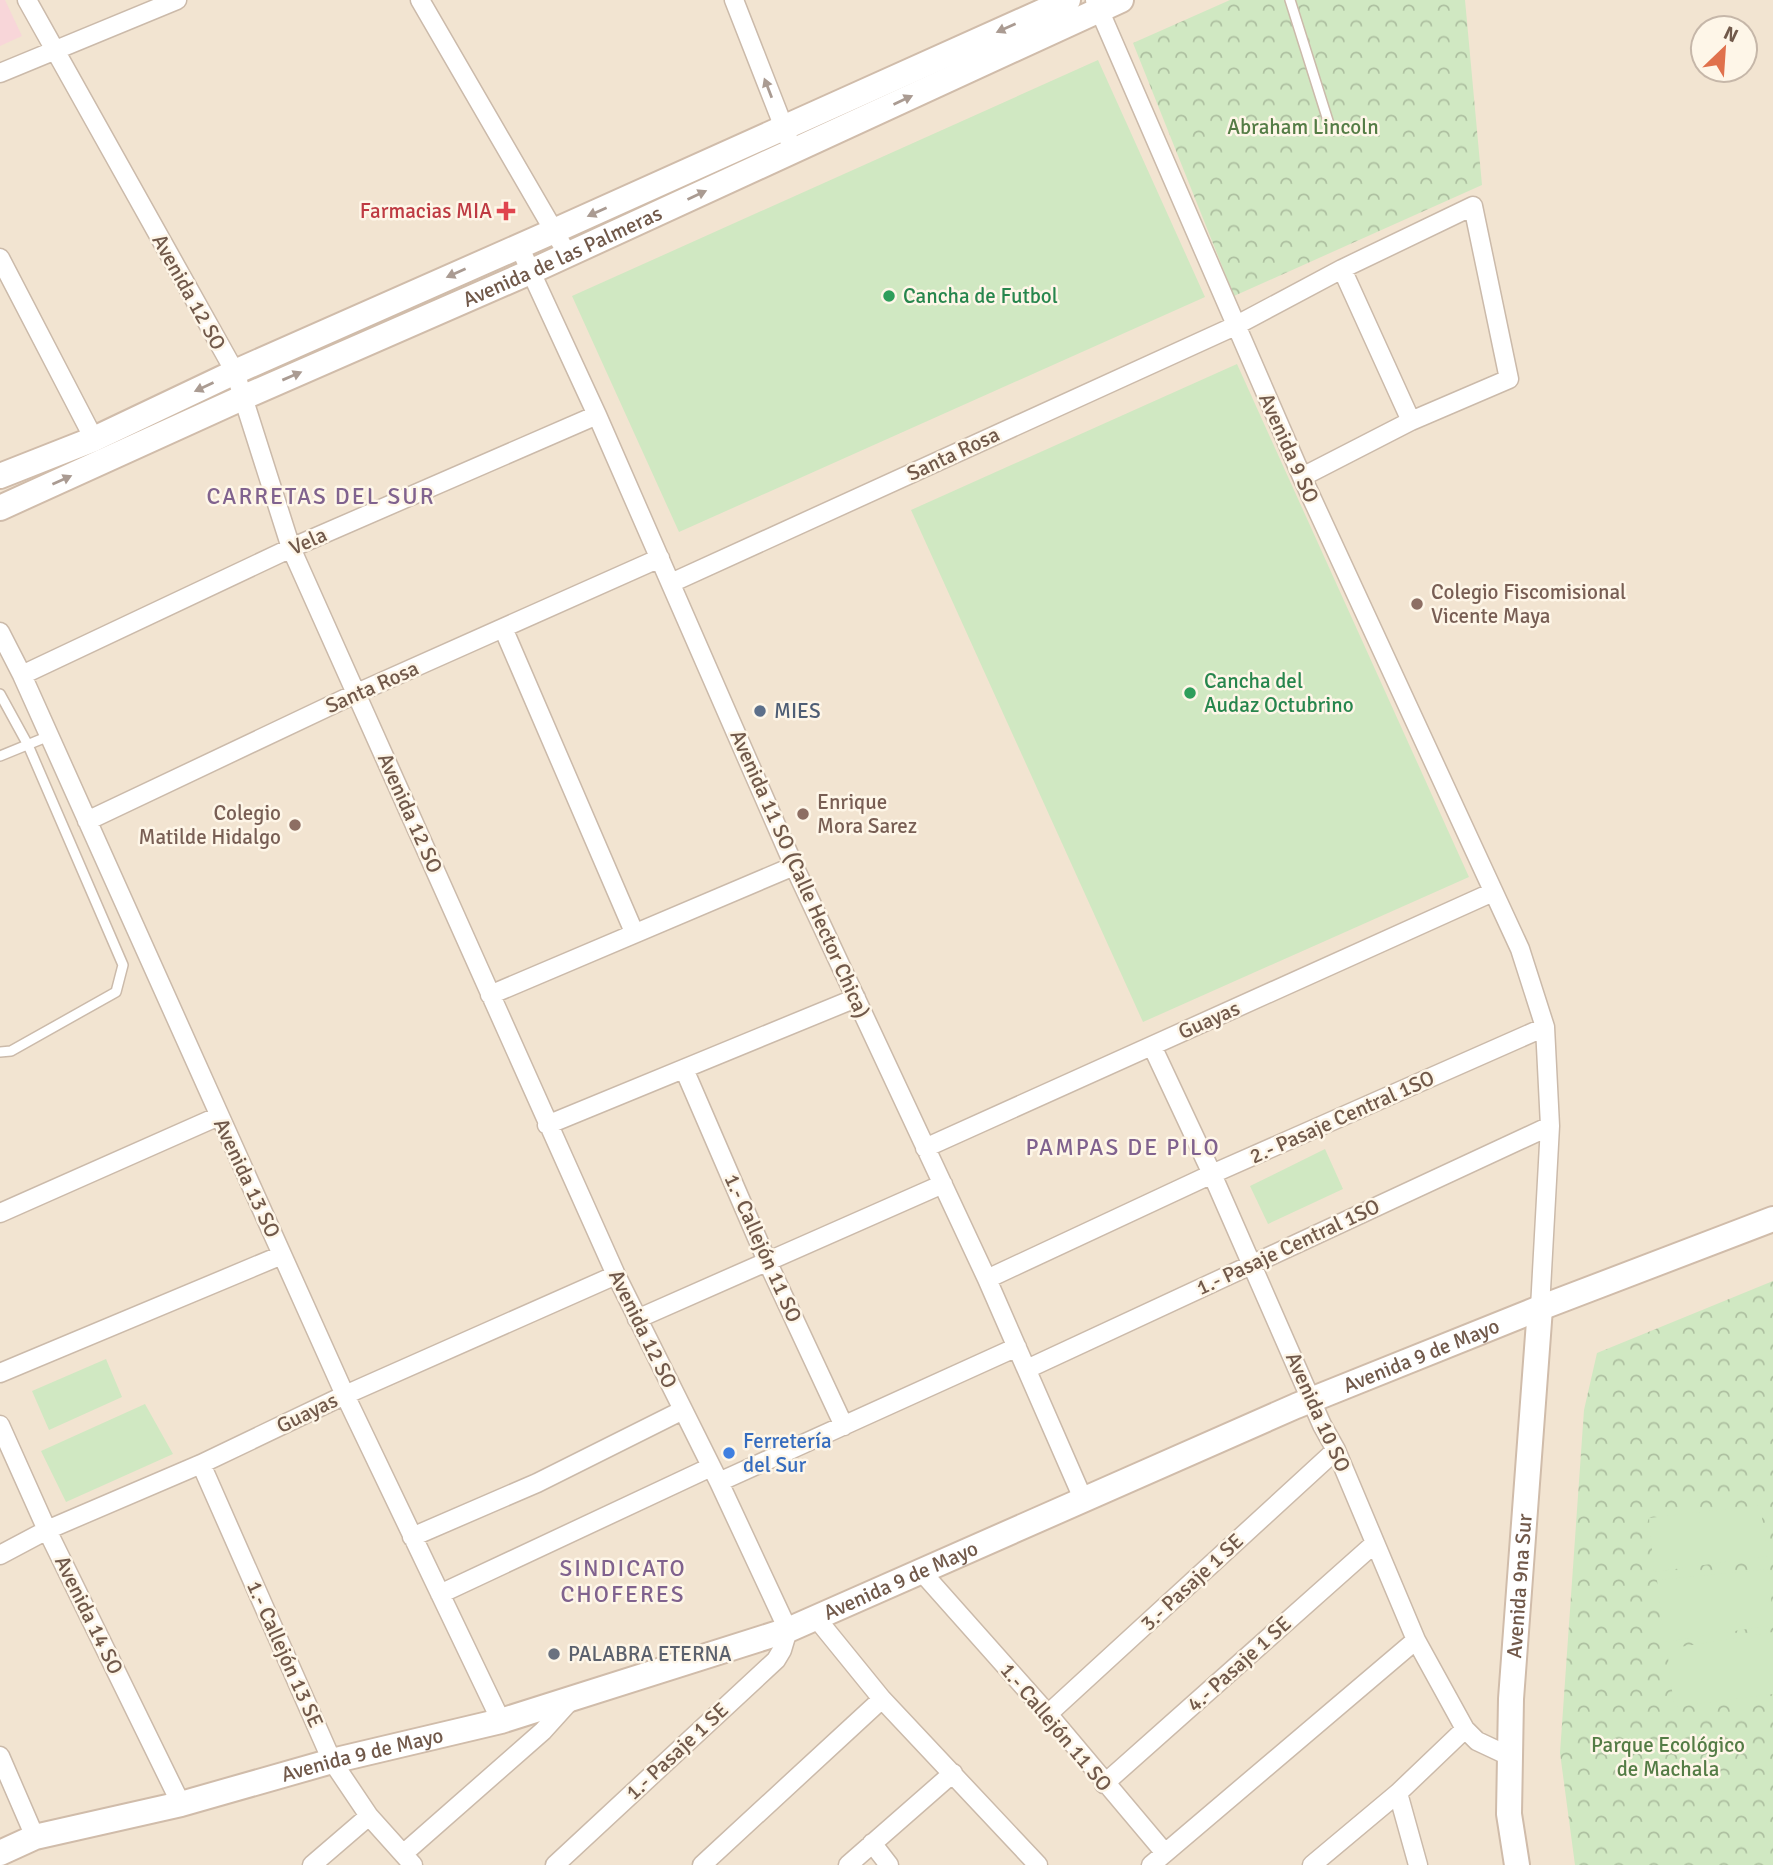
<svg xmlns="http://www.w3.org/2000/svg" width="1773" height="1865" viewBox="0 0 1773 1865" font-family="Signika,sans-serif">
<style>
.residential{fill:#f2e4d1;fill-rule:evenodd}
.medical{fill:#f8d6d9}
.park{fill:url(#park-crowns)}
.garden{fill:#d0e8c2}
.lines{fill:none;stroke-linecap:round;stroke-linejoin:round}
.lane-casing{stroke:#cbbaaa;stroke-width:12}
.street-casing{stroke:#cbbaaa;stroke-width:21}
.secondary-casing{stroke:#d0bcaa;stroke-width:28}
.lane{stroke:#fff;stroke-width:9}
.street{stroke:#fff;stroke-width:18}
.secondary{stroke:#fff;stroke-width:24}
.oneway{fill:#aa9b92}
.health-dot{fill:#e0444e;stroke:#fef6e8;stroke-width:2.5}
.leisure-dot{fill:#2e9e5b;stroke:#fef6e8;stroke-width:2.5}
.education-dot{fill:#8d6e63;stroke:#fef6e8;stroke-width:2.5}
.service-dot{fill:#5c6f8a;stroke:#fef6e8;stroke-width:2.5}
.shop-dot{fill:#3f7fe0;stroke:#fef6e8;stroke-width:2.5}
.worship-dot{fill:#6b7280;stroke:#fef6e8;stroke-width:2.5}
.labels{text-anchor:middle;stroke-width:5;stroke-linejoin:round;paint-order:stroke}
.park-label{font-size:21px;fill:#547c45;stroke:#fef6e8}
.health-label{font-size:21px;fill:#be3a42;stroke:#fef6e8;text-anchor:end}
.street-label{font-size:21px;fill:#71594a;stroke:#fef6e8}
.leisure-label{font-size:21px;fill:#27864d;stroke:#fef6e8;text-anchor:start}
.education-label{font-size:21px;fill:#785e54;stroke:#fef6e8;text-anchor:start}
.service-label{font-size:21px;fill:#4e5e75;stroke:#fef6e8;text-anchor:start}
.shop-label{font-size:21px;fill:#366cbe;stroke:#fef6e8;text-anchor:start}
.worship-label{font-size:21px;fill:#5b616d;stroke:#fef6e8;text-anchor:start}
.neighbourhood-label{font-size:23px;letter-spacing:2px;fill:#80628e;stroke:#fef6e8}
</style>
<defs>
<pattern id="park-crowns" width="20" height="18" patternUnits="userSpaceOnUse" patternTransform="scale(1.75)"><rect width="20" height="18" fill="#d0e8c2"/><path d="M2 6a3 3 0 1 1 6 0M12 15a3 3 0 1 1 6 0" fill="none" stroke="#adbfa0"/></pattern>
</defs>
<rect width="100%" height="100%" fill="#fbf2e2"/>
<path class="residential" d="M0 0H1773V1865H0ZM1703 28H1745V70H1703Z"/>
<path class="medical" d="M0 0H5L22 36 0 46Z"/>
<path class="park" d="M1230 0H1465L1482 185 1234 296 1133 43Z
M1773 1281V1865H1575L1560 1753 1584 1410 1597 1353Z"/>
<path class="garden" d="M1098 60 1205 297 679 532 572 296Z
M1237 364 1469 877 1143 1022 911 510Z
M1325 1149 1343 1189 1268 1224 1250 1186Z
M106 1359 122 1397 49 1430 32 1391Z
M145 1404 173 1454 66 1502 41 1451Z
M1760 1505 1768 1556 1654 1572 1649 1518Z
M1769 1569 1773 1625 1664 1642 1657 1580Z
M1773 1632V1694L1674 1707 1667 1649Z"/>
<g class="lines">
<defs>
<path id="lane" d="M1290 0 1330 127
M0 694 28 745 123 965 116 992 11 1051 0 1052
M0 756 49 736"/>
<path id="street" d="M27 0 235 372 291 548 616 1275 719 1482 788 1630 782 1650 776 1660 555 1865
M420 0 568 255
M734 0 788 138
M1095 0 1302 477 1520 949 1545 1027 1550 1126 1540 1308
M0 73 177 0
M519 246 597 415 794 866 987 1279 1084 1501
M0 258 94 439
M1342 269 1411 421
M671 583 1235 326 1342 269 1473 206 1509 379 1411 421 1302 477
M503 628 634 932
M0 632 22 675 345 1395 501 1721
M22 675 291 548 597 415
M87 821 357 693 660 558
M490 995 794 866
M1152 1046 1212 1174 1322 1425 1336 1450 1416 1640 1465 1729 1477 1741 1509 1756
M684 1069 767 1261 844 1426
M547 1125 856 998
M925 1148 1493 892
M0 1213 219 1116
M987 1279 1212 1174 1545 1027
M637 1319 943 1184
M1027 1369 1550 1126
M0 1373 282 1255
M0 1425 47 1530 181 1804
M201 1464 332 1761 369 1816 413 1865
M719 1482 1017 1347
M412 1537 537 1483 683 1410
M0 1555 47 1530 201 1464 345 1395 616 1275
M920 1570 1048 1714 1165 1853
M440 1594 711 1467
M817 1619 882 1699 1038 1865
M1048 1714 1336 1450
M0 1756 35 1837
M1104 1784 1374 1544
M1398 1793 1418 1865
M872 1843 889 1865
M403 1854 543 1731 571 1700
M312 1865 369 1816
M702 1865 882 1699
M848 1865 953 1773
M1151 1865 1416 1640
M1312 1865 1398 1793 1465 1729"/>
<g id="secondary">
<path d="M0 476 94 439 235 372 554 231 1068 0"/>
<path id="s1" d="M0 508 242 398 530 272 1121 0"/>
<path id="s2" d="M0 1853 35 1837 181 1804 332 1761 501 1721 788 1630 1296 1406 1540 1308 1773 1219"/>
<path id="s3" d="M1517 1865 1509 1814 1511 1699 1540 1308"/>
</g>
</defs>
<use href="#lane" class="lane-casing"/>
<use href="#street" class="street-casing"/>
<use href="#secondary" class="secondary-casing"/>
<use href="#lane" class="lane"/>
<use href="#street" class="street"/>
<use href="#secondary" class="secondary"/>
</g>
<defs><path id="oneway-solid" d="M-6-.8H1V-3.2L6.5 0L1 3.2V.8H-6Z" transform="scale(1.75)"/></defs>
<g class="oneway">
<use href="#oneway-solid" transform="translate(1006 28) rotate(156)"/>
<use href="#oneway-solid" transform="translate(768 88) rotate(-111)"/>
<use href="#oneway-solid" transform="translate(903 100) rotate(-25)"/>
<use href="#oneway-solid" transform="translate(697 195) rotate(-25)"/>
<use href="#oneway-solid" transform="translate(597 212) rotate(156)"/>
<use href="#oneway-solid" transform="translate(456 273) rotate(156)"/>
<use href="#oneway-solid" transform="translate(292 376) rotate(-23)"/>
<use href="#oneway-solid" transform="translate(204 387) rotate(155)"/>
<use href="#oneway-solid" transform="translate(62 480) rotate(-24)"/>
</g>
<path class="health-dot" d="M502.5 200.5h7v7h7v7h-7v7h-7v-7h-7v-7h7z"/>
<g class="leisure-dot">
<circle cx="889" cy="296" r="7"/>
<circle cx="1190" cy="693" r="7"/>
</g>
<g class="education-dot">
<circle cx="1417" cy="604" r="7"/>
<circle cx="803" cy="814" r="7"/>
<circle cx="295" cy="825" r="7"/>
</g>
<circle class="service-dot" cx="760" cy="711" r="7"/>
<circle class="shop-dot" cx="729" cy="1453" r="7"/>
<circle class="worship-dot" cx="554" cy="1654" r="7"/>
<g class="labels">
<g class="park-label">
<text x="1303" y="134">Abraham Lincoln</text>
<text x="1668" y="1752">Parque Ecológico<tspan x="1668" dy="24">de Machala</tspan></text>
</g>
<g class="health-label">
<text x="492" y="218">Farmacias MIA</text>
</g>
<g class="street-label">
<text dy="7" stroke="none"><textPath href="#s1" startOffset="616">Avenida de las Palmeras</textPath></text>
<text transform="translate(189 292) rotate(61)" y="7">Avenida 12 SO</text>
<text transform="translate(1289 448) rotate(66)" y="7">Avenida 9 SO</text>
<text transform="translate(953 454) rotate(-25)" y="7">Santa Rosa</text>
<text transform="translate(308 541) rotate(-24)" y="7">Vela</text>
<text transform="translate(372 687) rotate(-24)" y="7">Santa Rosa</text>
<text transform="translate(410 813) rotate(66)" y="7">Avenida 12 SO</text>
<text transform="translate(800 874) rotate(66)" y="7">Avenida 11 SO (Calle Hector Chica)</text>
<text transform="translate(1209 1020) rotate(-24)" y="7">Guayas</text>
<text transform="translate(1342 1117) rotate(-24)" y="7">2.- Pasaje Central 1SO</text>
<text transform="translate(247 1178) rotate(65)" y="7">Avenida 13 SO</text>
<text transform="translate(1288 1247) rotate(-25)" y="7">1.- Pasaje Central 1SO</text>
<text transform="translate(763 1248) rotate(66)" y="7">1.- Callejón 11 SO</text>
<text transform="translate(643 1329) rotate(64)" y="7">Avenida 12 SO</text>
<text dy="7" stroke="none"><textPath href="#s2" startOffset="1510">Avenida 9 de Mayo</textPath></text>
<text transform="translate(1318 1412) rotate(66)" y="7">Avenida 10 SO</text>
<text transform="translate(307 1413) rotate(-26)" y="7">Guayas</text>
<text dy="7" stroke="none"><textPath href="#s2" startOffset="943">Avenida 9 de Mayo</textPath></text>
<text transform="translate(1192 1582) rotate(-43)" y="7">3.- Pasaje 1 SE</text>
<text dy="7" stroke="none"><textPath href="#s3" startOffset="280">Avenida 9na Sur</textPath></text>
<text transform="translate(89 1615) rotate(64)" y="7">Avenida 14 SO</text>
<text transform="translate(285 1654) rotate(66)" y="7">1.- Callejón 13 SE</text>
<text transform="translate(1239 1664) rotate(-42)" y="7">4.- Pasaje 1 SE</text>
<text transform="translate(1056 1727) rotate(50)" y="7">1.- Callejón 11 SO</text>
<text transform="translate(677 1751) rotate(-43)" y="7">1.- Pasaje 1 SE</text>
<text dy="7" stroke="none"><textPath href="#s2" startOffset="376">Avenida 9 de Mayo</textPath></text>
</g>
<g class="leisure-label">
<text x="903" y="303">Cancha de Futbol</text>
<text x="1204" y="688">Cancha del<tspan x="1204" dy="24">Audaz Octubrino</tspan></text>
</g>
<g class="education-label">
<text x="1431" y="599">Colegio Fiscomisional<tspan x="1431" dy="24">Vicente Maya</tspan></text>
<text x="817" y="809">Enrique<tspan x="817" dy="24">Mora Sarez</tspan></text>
<text x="281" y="820" text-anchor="end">Colegio<tspan x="281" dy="24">Matilde Hidalgo</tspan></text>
</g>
<g class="service-label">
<text x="774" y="718">MIES</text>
</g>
<g class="shop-label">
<text x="743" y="1448">Ferretería<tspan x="743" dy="24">del Sur</tspan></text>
</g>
<g class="worship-label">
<text x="568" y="1661">PALABRA ETERNA</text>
</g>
<g class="neighbourhood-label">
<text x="321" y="504">CARRETAS DEL SUR</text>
<text x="1123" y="1155">PAMPAS DE PILO</text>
<text x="623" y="1576">SINDICATO<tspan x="623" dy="26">CHOFERES</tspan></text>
</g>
</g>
<g transform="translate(1724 49) rotate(25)"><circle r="33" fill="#fef6e8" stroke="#c6b7a9" stroke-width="2"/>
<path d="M0-5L12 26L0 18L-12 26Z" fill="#e0714c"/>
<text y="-10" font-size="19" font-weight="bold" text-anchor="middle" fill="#71594a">N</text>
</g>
</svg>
